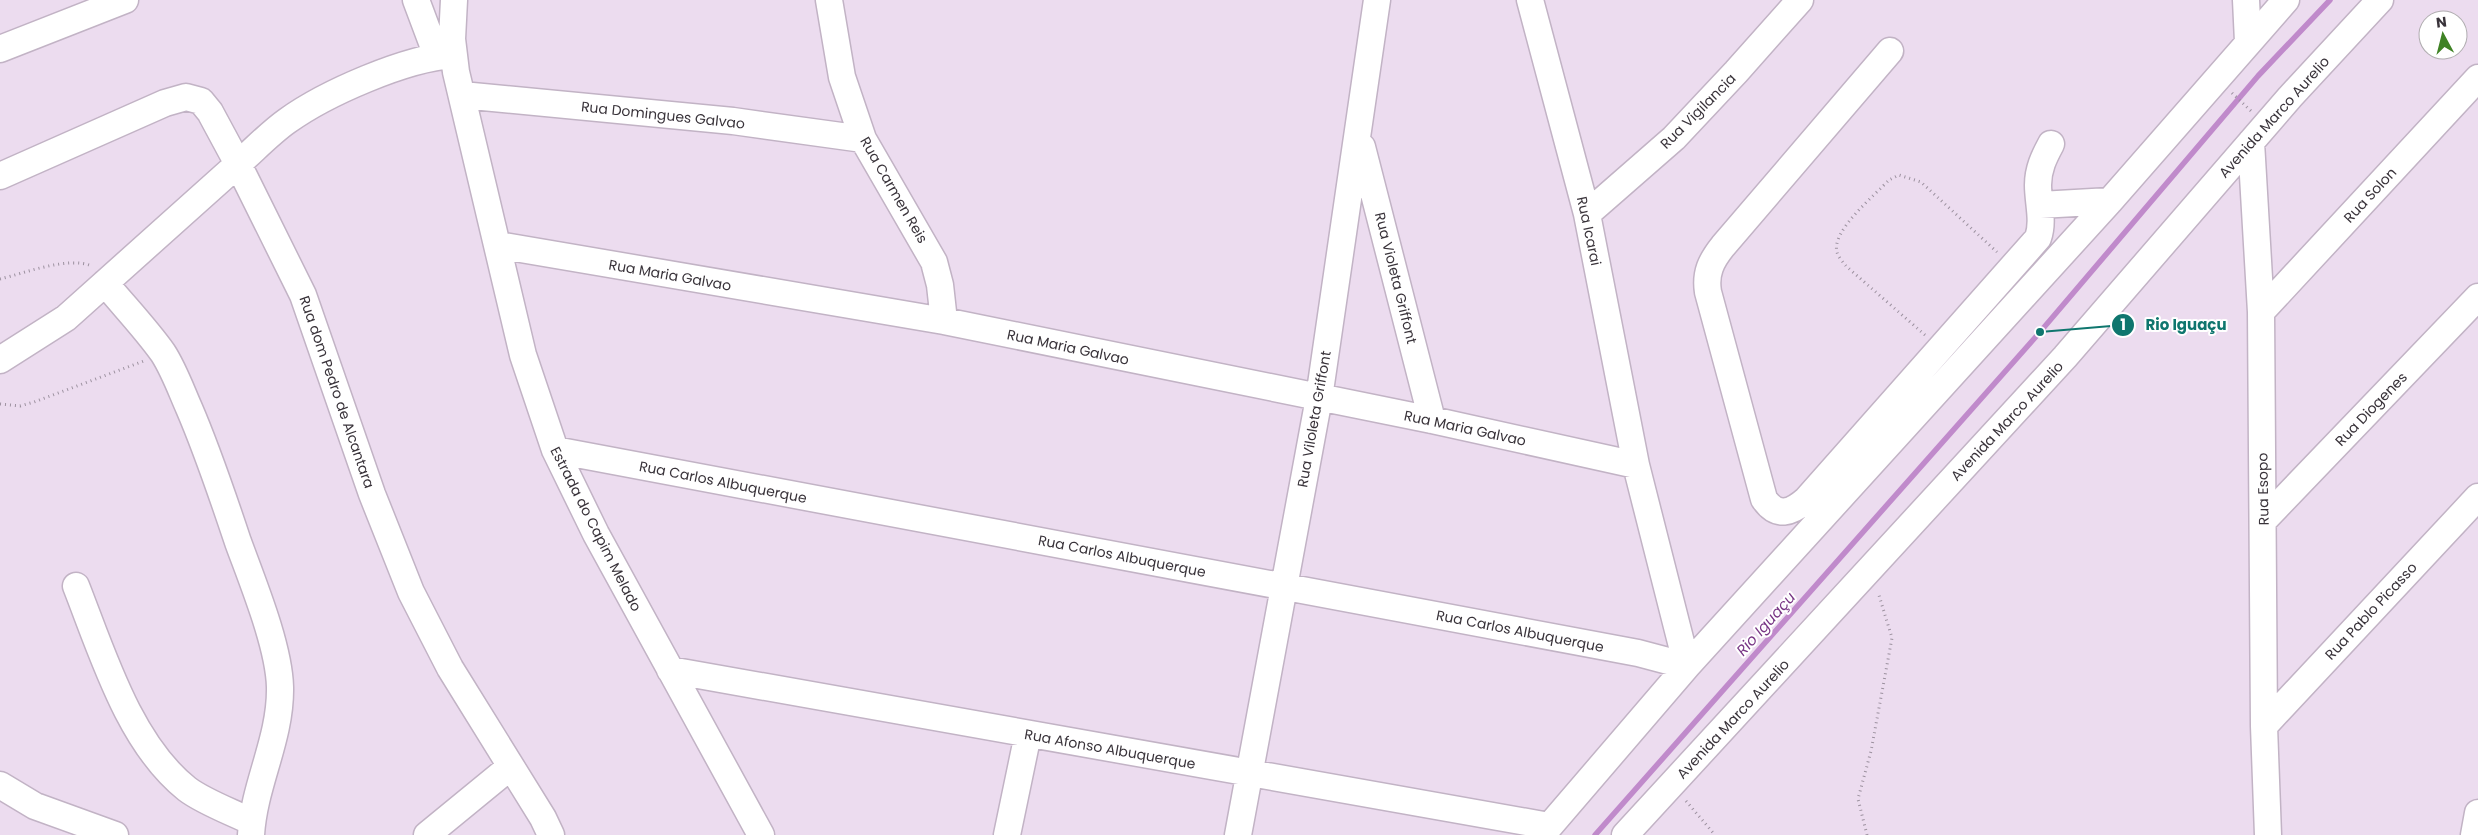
<svg xmlns="http://www.w3.org/2000/svg" width="2478" height="835" viewBox="0 0 2478 835" font-family="Poppins,sans-serif">
<style>
.lines{fill:none;stroke-linecap:round;stroke-linejoin:round}
.stream{stroke:#c08acb;stroke-width:5.5}
.minor-casing{stroke:#c2b3c5;stroke-width:29}
.path{stroke:#9c919f;stroke-width:3;stroke-dasharray:1 4;stroke-linecap:butt}
.minor{stroke:#fff;stroke-width:26}
.labels{text-anchor:middle;stroke-width:4;stroke-linejoin:round;paint-order:stroke}
.street-label{font-size:14px;fill:#39333a;stroke:#fff}
.water-label{font-size:15px;font-style:italic;fill:#783685;stroke:#fff}
.leader{fill:none;stroke:#0f766e;stroke-width:2}
.callout-dot{fill:#0f766e;stroke:#fff;stroke-width:2}
.mark-label{font-size:15px;text-anchor:middle;font-weight:bold;fill:#fff}
.callout-label{font-size:15px;text-anchor:middle;font-weight:bold;fill:#0f766e;stroke:#fff;stroke-width:4;stroke-linejoin:round;paint-order:stroke}
</style>
<rect width="100%" height="100%" fill="#ecdcef"/>
<g class="lines">
<path class="stream" d="M1595 835 2040 332 2258 76 2330 0"/>
<defs>
<path id="minor" d="M416 0 437 56
M454 0 452 39 456 72 523 355 555 450 596 534 761 835
M829 0 842 77 863 139 934 262 940 285 944 321
M2246 0 2248 42
M0 49 125 0
M1890 51 1723 246C1711 261 1705 273 1708 292L1764 499C1777 518 1791 513 1806 500L2038 238C2044 221 2038 203 2038 185 2038 169 2044 157 2051 144
M453 55C406 58 326 93 287 121 270 133 254 150 238 164L303 295 372 494 411 592 450 668 543 818 551 835
M462 95 733 121 863 139
M2251 142 2261 312 2264 726 2268 835
M1362 147 1432 420
M0 176 165 103 186 97 201 101 210 112 238 164 66 318 0 360
M2040 205 2110 201
M1587 214 1674 138 1736 72 1800 0
M498 245 944 321 1432 420 1636 465
M105 283C124 306 146 329 163 353 174 370 181 390 189 408 208 452 223 497 238 542 253 583 279 646 280 687 281 739 254 784 251 835
M2261 312 2478 78
M555 450 1638 653 1687 666 1636 465 1587 214 1530 0
M2263 521 2478 297
M76 586C102 652 129 743 187 789 204 802 232 812 252 822
M670 670 1549 826
M2264 726 2478 497
M0 785 35 806 115 835
M427 835 510 767
M1007 835 1028 734
M1238 835 1319 398 1377 0
M1542 835 1687 666 2110 201 2286 0
M1625 835 2065 357 2290 97 2380 0
M2474 835 2478 813"/>
</defs>
<use href="#minor" class="minor-casing"/>
<path class="path" d="M2232 93 2251 111
M0 279C25 273 68 256 92 266
M1925 335 1846 266C1843 262 1838 257 1837 252 1831 231 1875 195 1889 180L1899 175 1921 182 1997 252
M0 404 20 406 34 402 144 361
M1686 801 1715 835
M1867 835 1858 799 1871 751 1892 638 1878 592"/>
<use href="#minor" class="minor"/>
</g>
<g class="labels">
<g class="street-label">
<text transform="translate(1698 111) rotate(-45)" y="5">Rua Vigilancia</text>
<text transform="translate(663 115) rotate(6)" y="5">Rua Domingues Galvao</text>
<text transform="translate(2274 117) rotate(-48)" y="5">Avenida Marco Aurelio</text>
<text transform="translate(894 190) rotate(60)" y="5">Rua Carmen Reis</text>
<text transform="translate(2370 195) rotate(-47)" y="5">Rua Solon</text>
<text transform="translate(1589 231) rotate(78)" y="5">Rua Icarai</text>
<text transform="translate(670 275) rotate(10)" y="5">Rua Maria Galvao</text>
<text transform="translate(1396 278) rotate(76)" y="5">Rua Violeta Griffont</text>
<text transform="translate(1068 347) rotate(12)" y="5">Rua Maria Galvao</text>
<text transform="translate(337 392) rotate(71)" y="5">Rua dom Pedro de Alcantara</text>
<text transform="translate(2371 409) rotate(-46)" y="5">Rua Diogenes</text>
<text transform="translate(1314 419) rotate(-80)" y="5">Rua Viloleta Griffont</text>
<text transform="translate(2007 421) rotate(-47)" y="5">Avenida Marco Aurelio</text>
<text transform="translate(1465 428) rotate(12)" y="5">Rua Maria Galvao</text>
<text transform="translate(723 482) rotate(11)" y="5">Rua Carlos Albuquerque</text>
<text transform="translate(2263 489) rotate(-91)" y="5">Rua Esopo</text>
<text transform="translate(596 529) rotate(63)" y="5">Estrada do Capim Melado</text>
<text transform="translate(1122 556) rotate(11)" y="5">Rua Carlos Albuquerque</text>
<text transform="translate(2371 611) rotate(-47)" y="5">Rua Pablo Picasso</text>
<text transform="translate(1520 631) rotate(11)" y="5">Rua Carlos Albuquerque</text>
<text transform="translate(1733 719) rotate(-47)" y="5">Avenida Marco Aurelio</text>
<text transform="translate(1110 749) rotate(10)" y="5">Rua Afonso Albuquerque</text>
</g>
<g class="water-label">
<text transform="translate(1766 624) rotate(-48)" y="5">Rio Iguaçu</text>
</g>
</g>
<path class="leader" d="M2040 332L2123 325"/>
<g class="callout-dot">
<circle cx="2040" cy="332" r="5"/>
<circle cx="2123" cy="325" r="12"/>
</g>
<g class="mark-label">
<text x="2123" y="330">1</text>
</g>
<g class="callout-label">
<text x="2186" y="330">Rio Iguaçu</text>
</g>
<g transform="translate(2443 35) rotate(353)"><circle r="24" fill="#ffffff" stroke="#b0adb0"/>
<path d="M0-4L9 19L0 12L-9 19Z" fill="#3f8225"/>
<text y="-8" font-size="14" font-weight="bold" text-anchor="middle" fill="#39333a">N</text>
</g>
</svg>
